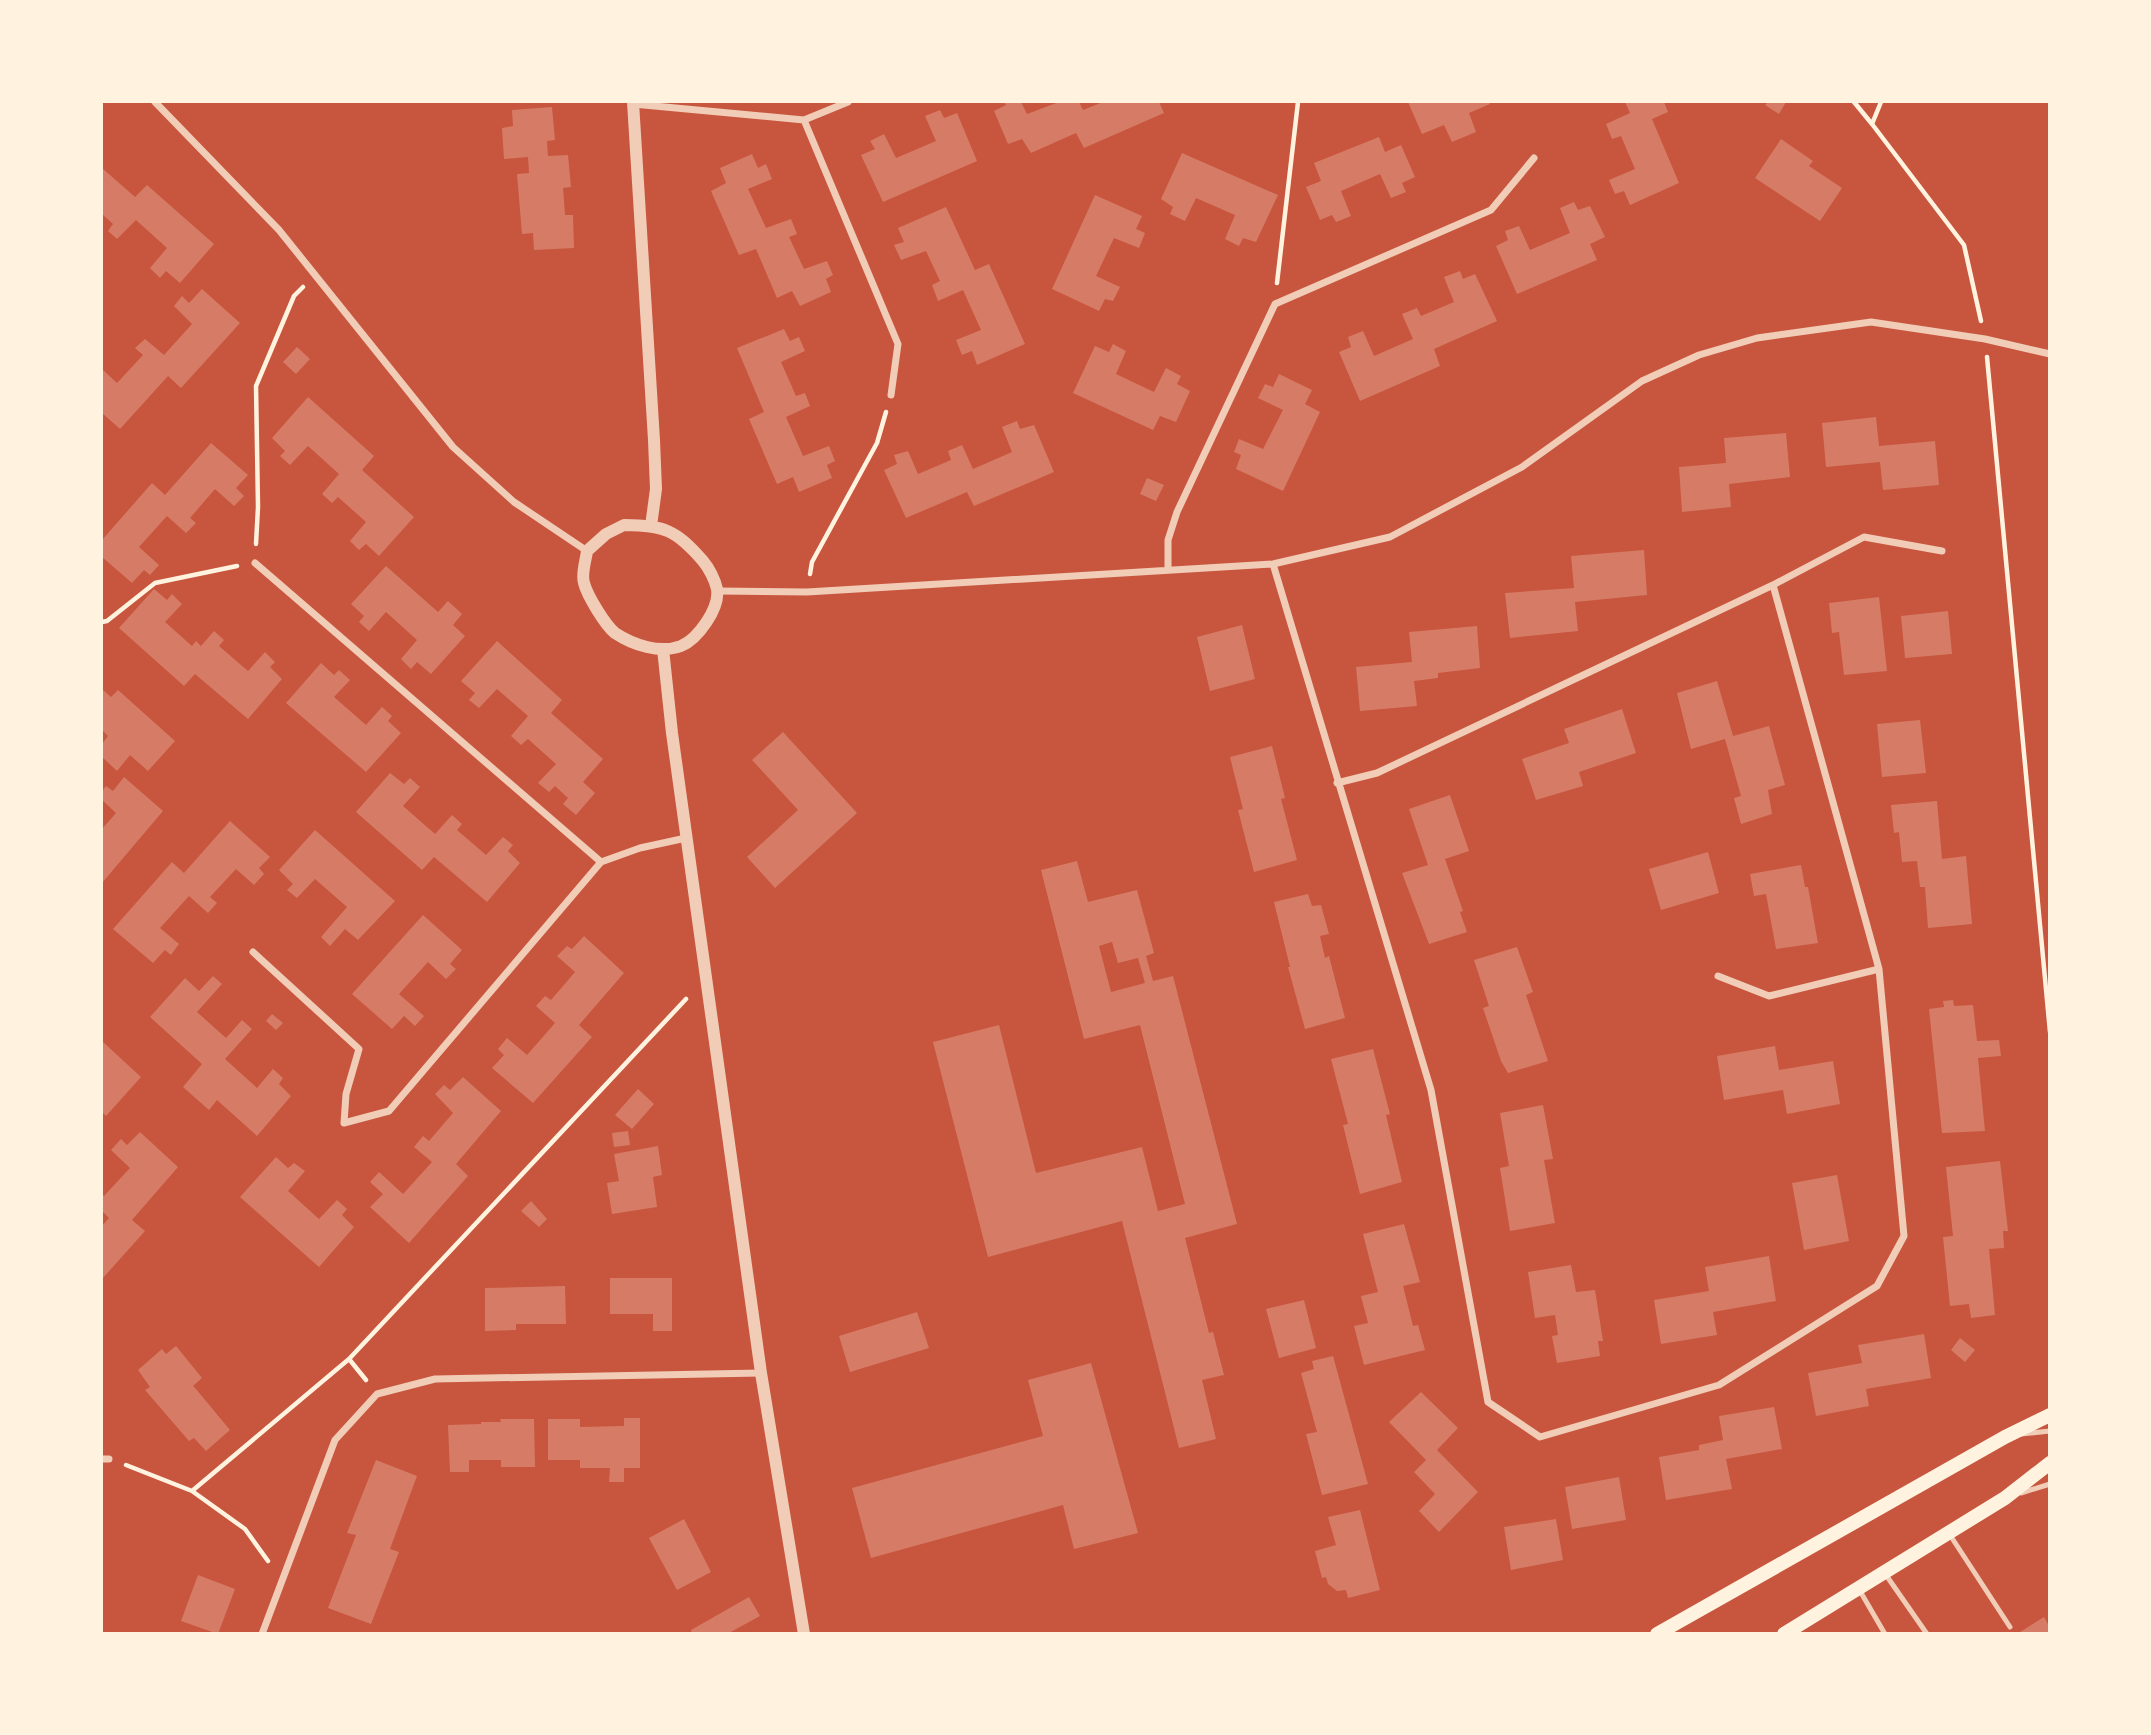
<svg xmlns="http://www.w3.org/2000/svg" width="2151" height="1735" viewBox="0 0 2151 1735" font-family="'DejaVu Sans',sans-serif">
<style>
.building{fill:#d67c66;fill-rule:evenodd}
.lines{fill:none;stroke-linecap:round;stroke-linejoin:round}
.path{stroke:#fff3e0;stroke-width:4.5}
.service{stroke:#f1ccb7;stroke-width:5}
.minor{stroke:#f1ccb7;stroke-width:7}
.tertiary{stroke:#f1ccb7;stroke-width:12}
.secondary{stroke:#fff3e0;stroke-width:14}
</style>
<rect width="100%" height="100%" fill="#c8553d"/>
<path class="building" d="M1004 102H1021L1027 114 1059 102H1079L1083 110 1103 102H1159L1164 113 1084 148 1076 133 1031 153 1022 139 1008 144 994 111 1006 105Z
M1408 102H1489L1490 104 1469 113 1476 132 1452 142 1444 125 1422 134Z
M1625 102H1664L1668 112 1652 119 1679 183 1630 205 1624 191 1615 194 1609 180 1635 169 1621 136 1612 139 1606 124 1630 113Z
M1768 102H1786L1779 114 1765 105Z
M552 107 555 140 547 141 548 156 568 155 571 187 563 188 565 215H573L574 248 534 250 533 233 522 234 517 174 529 173 528 157 504 159 502 128 513 126 512 110Z
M940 110 944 118 957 113 977 161 883 202 861 155 875 149 870 141 884 134 896 158 936 141 925 116Z
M1379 137 1385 152 1401 145 1415 177 1402 183 1406 192 1391 198 1380 174 1341 191 1351 216 1336 222 1332 215 1320 220 1306 187 1321 181 1314 163Z
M1781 139 1813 161 1809 166 1842 188 1820 221 1755 178Z
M1182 153 1278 195 1256 242 1243 238 1239 246 1225 239 1235 215 1196 198 1185 221 1170 214 1173 207 1161 199Z
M752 154 758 168 766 164 772 179 748 189 766 228 791 219 797 234 789 237 804 269 827 261 833 275 826 279 831 292 800 306 792 291 777 298 756 249 739 255 711 191 726 183 720 168Z
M102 168 135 197 147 185 214 244 180 283 166 271 160 278 150 268 167 248 136 220 117 239 108 231 113 224 102 214Z
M1095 195 1142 216 1136 229 1145 233 1139 248 1114 238 1096 276 1120 287 1113 301 1105 299 1099 311 1052 289Z
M1574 202 1578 210 1590 206 1605 237 1590 244 1597 260 1517 294 1496 246 1508 240 1505 231 1519 226 1530 250 1570 233 1560 208Z
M946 207 975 270 989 264 1025 344 977 365 972 351 962 355 956 340 981 330 963 290 938 301 932 285 940 281 926 251 901 260 894 245 904 242 898 228Z
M1460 271 1463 279 1475 274 1497 321 1434 349 1440 366 1360 401 1339 352 1351 347 1348 337 1363 331 1374 356 1413 339 1402 314 1417 308 1421 316 1454 302 1444 277Z
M202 289 240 323 181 388 168 376 120 429 102 413V369L117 383 143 355 135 348 145 339 164 355 192 324 174 306 182 296 189 303Z
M784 329 790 341 799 337 805 351 781 362 796 396 805 393 810 406 786 417 803 456 829 446 835 461 827 465 832 478 799 492 793 477 777 484 749 419 764 412 737 348Z
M1113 344 1126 351 1116 374 1154 392 1166 368 1181 376 1177 384 1190 391 1176 422 1160 416 1153 430 1073 393 1095 346 1109 352Z
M297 347 310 359 296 374 283 362Z
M1279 374 1312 390 1305 404 1320 412 1283 491 1236 469 1241 455 1234 452 1239 439 1263 449 1283 410 1258 398 1265 384 1273 387Z
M308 397 374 456 362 470 414 517 379 556 366 544 359 550 350 541 366 522 338 497 332 503 322 494 339 474 308 446 290 465 280 456 285 451 272 438Z
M1876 417 1879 446 1935 441 1939 485 1883 490 1880 462 1826 467 1822 423Z
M1017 421 1020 429 1034 425 1054 472 974 506 967 492 906 518 884 470 897 464 894 455 908 451 918 474 951 460 948 451 962 445 973 469 1012 452 1002 427Z
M1786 433 1790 477 1729 484 1731 507 1682 512 1679 467 1726 463 1724 438Z
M211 443 248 475 236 488 244 496 234 506 215 489 190 518 196 523 186 533 167 516 139 547 159 565 150 575 144 570 132 583 102 557V540L152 483 165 495Z
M1147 478 1164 485 1156 501 1140 494Z
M1644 550 1647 595 1575 602 1578 631 1510 638 1505 593 1574 588 1571 556Z
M386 566 438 612 448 601 462 614 453 625 465 636 431 674 417 662 411 669 401 659 417 640 386 612 369 631 359 622 364 616 351 604Z
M154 589 167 600 172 594 182 604 165 622 192 646 196 641 201 646 214 631 224 640 219 646 248 671 265 652 275 662 270 667 282 679 248 719 195 674 184 686 119 628Z
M1879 597 1887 671 1844 675 1839 632 1832 633 1829 603Z
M1948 611 1952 654 1905 658 1901 616Z
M1242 625 1255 679 1210 691 1197 637Z
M1477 626 1480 668 1438 673V678L1414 681 1417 706 1360 711 1356 667 1412 662 1409 632Z
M497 641 562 700 551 713 603 759 583 782 595 793 576 815 563 804 568 798 555 786 549 792 538 783 556 764 528 739 521 745 511 736 528 716 497 689 479 708 469 700 475 693 461 681Z
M321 663 334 675 339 670 350 680 334 697 366 725 382 707 392 716 388 721 401 733 366 772 286 703Z
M1717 681 1733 736 1769 726 1785 785 1768 790 1772 814 1741 824 1734 798 1741 796 1725 739 1691 749 1677 693Z
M102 689 111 697 118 690 175 741 148 771 130 755 117 771 102 757V744L108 736 102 730Z
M1622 709 1636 753 1579 772 1583 786 1536 800 1522 759 1569 743 1564 729Z
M1920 720 1926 773 1882 777 1877 724Z
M783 732 857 813 775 888 747 857 798 810 752 760Z
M1272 746 1285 798 1281 799 1297 860 1254 872 1238 810 1243 809 1230 757Z
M390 773 404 784 410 778 420 787 403 806 435 834 452 815 462 824 457 830 486 855 503 837 513 845 508 851 520 863 487 902 434 857 422 870 356 812Z
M124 777 163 811 102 883V829L116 813 102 800V791L106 786 113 791Z
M1450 795 1469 851 1445 859 1463 911 1460 912 1467 932 1429 944 1402 873 1428 865 1409 809Z
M1937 801 1942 859 1966 856 1972 924 1928 928 1925 887H1920L1917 861 1902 862 1899 832 1894 833 1891 805Z
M230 821 270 857 259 868 264 874 254 885 236 869 210 897 217 903 208 913 189 896 160 928 179 944 171 955 165 950 153 963 113 929 172 862 184 873Z
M315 830 395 901 358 940 345 929 330 946 321 937 347 907 315 879 297 898 287 890 293 884 279 870Z
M1708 852 1719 893 1661 910 1649 869Z
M1077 861 1088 902 1137 890 1154 953 1146 956 1153 981 1173 976 1237 1224 1185 1238 1209 1333 1213 1332 1224 1375 1202 1380 1216 1439 1179 1448 1122 1221 988 1257 933 1042 999 1025 1036 1173 1142 1147 1158 1211 1185 1204 1140 1025 1084 1039 1041 870ZM1112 942 1118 963 1138 958 1145 983 1111 992 1099 946Z
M1801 865 1805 887H1808L1818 943 1776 949 1766 894 1754 896 1750 874Z
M1308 894 1312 906 1321 905 1329 934 1320 936 1325 958 1329 956 1345 1018 1305 1029 1288 967H1290L1274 902Z
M423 915 462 950 450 964 456 969 446 979 428 962 399 994 424 1016 415 1026 404 1016 392 1029 352 994Z
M584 936 624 973 579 1025 592 1037 533 1103 492 1068 504 1055 498 1049 507 1038 527 1055 555 1023 536 1006 545 996 551 1000 575 972 557 956 567 946 572 949Z
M1517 947 1533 992 1526 995 1548 1061 1508 1073 1501 1061 1483 1008 1489 1006 1474 960Z
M213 976 222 984 197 1012 226 1038 242 1020 252 1029 225 1059 257 1088 273 1069 283 1078 279 1084 291 1096 257 1136 217 1100 209 1110 183 1087 202 1064 150 1017 185 978 199 991Z
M1953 1000 1954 1006 1973 1005 1977 1041 1999 1040 2001 1056 1978 1058 1985 1131 1942 1133 1929 1009 1944 1007 1943 1001Z
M272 1014 283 1023 276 1030 266 1021Z
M102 1041 141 1077 106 1116 102 1112Z
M1775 1046 1779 1070 1833 1061 1840 1104 1787 1114 1783 1090 1724 1100 1717 1056Z
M1373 1049 1390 1114 1386 1115 1402 1182 1360 1194 1343 1125 1348 1124 1331 1059Z
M463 1077 501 1111 456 1164 468 1176 409 1243 370 1207 383 1194 370 1182 379 1172 403 1194 432 1162 414 1147 423 1136 429 1141 453 1113 435 1094 444 1085 450 1090Z
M638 1089 654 1104 632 1129 615 1115Z
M1543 1105 1553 1159 1544 1160 1555 1223 1510 1231 1500 1168 1509 1166 1500 1113Z
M628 1131 630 1145 614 1147 612 1133Z
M140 1132 178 1167 132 1220 145 1231 102 1279V1226L109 1218 102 1211V1194L104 1196 130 1168 111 1150 121 1139 127 1145Z
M658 1146 662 1175 653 1177 657 1207 612 1214 607 1183 619 1181 614 1154Z
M276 1157 288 1168 294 1163 305 1171 288 1191 319 1219 337 1200 347 1209 342 1215 354 1227 319 1267 240 1197Z
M2000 1161 2008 1231H2003L2004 1248 1989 1249 1995 1315 1971 1318 1969 1304 1950 1306 1943 1237 1953 1236 1946 1167Z
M1837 1175 1849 1241 1804 1250 1792 1183Z
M531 1201 547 1219 539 1227 521 1211Z
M1404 1224 1420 1282 1403 1286 1413 1326 1418 1325 1425 1350 1364 1365 1354 1326 1368 1323 1361 1296 1378 1292 1363 1234Z
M1769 1256 1776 1301 1713 1312 1717 1335 1661 1344 1654 1300 1709 1291 1705 1267Z
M1571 1265 1576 1292 1595 1290 1603 1341H1598L1600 1356 1557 1363 1552 1336 1558 1335 1555 1315 1535 1318 1528 1272Z
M610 1278H672V1331H653V1314H610Z
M565 1286 566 1324H516V1330L485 1331V1288Z
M1304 1300 1316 1348 1279 1358 1266 1309Z
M917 1312 929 1348 850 1372 839 1336Z
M1924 1334 1931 1378 1866 1389 1869 1406 1816 1416 1808 1373 1862 1363 1858 1345Z
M1960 1338 1975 1350 1965 1362 1951 1350Z
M176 1346 202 1378 193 1386 196 1389 230 1430 206 1451 194 1438 189 1441 145 1390 150 1387 138 1370 162 1349 166 1354Z
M1333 1356 1368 1484 1322 1495 1306 1434 1317 1432 1301 1373 1314 1369 1312 1361Z
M1091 1363 1138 1533 1074 1549 1063 1505 871 1558 852 1488 1043 1436 1028 1380Z
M1421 1392 1458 1428 1437 1450 1478 1492 1439 1532 1419 1511 1435 1494 1414 1472 1426 1460 1389 1422Z
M1774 1407 1782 1449 1726 1459 1732 1489 1666 1500 1659 1457 1699 1450V1445L1723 1440 1719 1416Z
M624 1418H640V1468H624V1482H609L610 1468H580V1460H548V1419H580V1427L624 1426Z
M500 1419H534L535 1467H501V1460H469V1472H450L448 1425 481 1424V1422H501Z
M376 1460 417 1476 390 1549 399 1552 371 1624 328 1608 356 1535 347 1533Z
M1619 1477 1626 1520 1572 1529 1565 1487Z
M1360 1510 1380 1590 1348 1598 1346 1590 1337 1591 1328 1584 1326 1577 1322 1578 1315 1551 1336 1545 1328 1517Z
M684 1519 711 1572 677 1590 649 1538Z
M1556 1519 1563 1560 1511 1570 1504 1527Z
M198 1575 235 1589 218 1634 181 1621Z
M749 1597 760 1616 727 1634H692L691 1630Z
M2044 1617 2049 1626V1634H2017Z"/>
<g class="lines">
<path class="path" d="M1854 102 1872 124
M1881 102 1872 124 1964 245 1981 321
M1277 283 1298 102
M1987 357 2050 1032
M256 544 258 507 256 386 294 296 303 287
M810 574 812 562 877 443 886 412
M102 622 107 621 155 583 237 566
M349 1359 366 1380
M126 1465 192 1491 349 1359 686 999
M192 1491 245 1529 268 1561"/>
<path class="service" d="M2021 1434 2050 1431
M2021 1493 2050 1484
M1950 1535 2010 1627
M1886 1575 1927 1634
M1860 1591 1885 1634"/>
<path class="minor" d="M155 102 279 230 453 447 514 502 587 551
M633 104 804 120 848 102
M804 120 898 344 891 395
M255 563 601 862 640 848 686 838
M1273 564 1431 1090 1488 1402 1540 1437 1719 1385 1877 1286 1904 1236 1879 969 1773 585
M1168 570V540L1177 512 1275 304 1491 210 1534 158
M718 591 807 592 1273 564 1390 537 1522 467 1642 381 1699 355 1757 338 1871 322 1985 339 2050 354
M1337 783 1377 773 1773 585 1864 537 1942 551
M253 952 359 1049 346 1094 344 1123 389 1111 601 862
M1718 976 1769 996 1879 969
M102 1459H109
M262 1634 335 1440 377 1394 435 1379 761 1373"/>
<path class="tertiary" d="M633 102 654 440 656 489 651 526
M624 525C665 526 675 529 703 561 709 568 715 580 717 589 720 608 698 639 681 646 660 654 633 645 615 633 605 625 587 595 584 583 581 574 586 560 587 551L606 534Z
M663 649 672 733 761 1373 804 1634"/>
<path class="secondary" d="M1657 1634 2005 1437 2050 1415
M1784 1634 2005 1498 2050 1463"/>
</g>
<rect width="2151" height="1735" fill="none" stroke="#fff3e0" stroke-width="206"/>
</svg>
